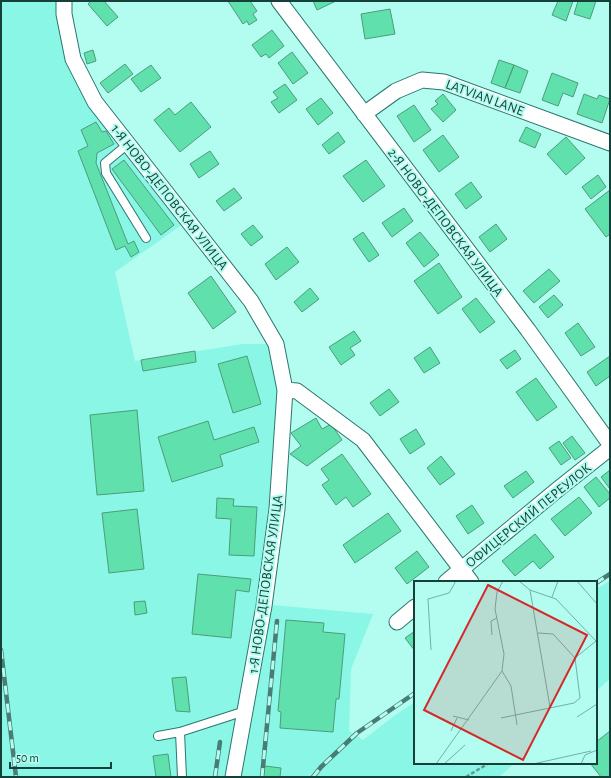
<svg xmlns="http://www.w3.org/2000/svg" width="611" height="778" viewBox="0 0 611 778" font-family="'Alegreya Sans',sans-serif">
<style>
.built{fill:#89f6e6}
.building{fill:#5fe0ac;stroke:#4e9c7b}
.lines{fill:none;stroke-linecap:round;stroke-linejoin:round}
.service-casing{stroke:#2b776d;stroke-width:10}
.minor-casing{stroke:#2b776d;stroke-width:17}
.path{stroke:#609a91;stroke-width:2.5;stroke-dasharray:4 2;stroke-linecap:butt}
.service{stroke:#fff;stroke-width:8}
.minor{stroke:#fff;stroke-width:15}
.rail-casing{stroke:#487c74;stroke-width:4.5}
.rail{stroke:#b2fcf0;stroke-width:3;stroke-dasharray:9;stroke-linecap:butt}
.labels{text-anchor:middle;stroke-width:4;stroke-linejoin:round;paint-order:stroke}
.street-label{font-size:14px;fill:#153f39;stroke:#b2fcf0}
.inset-road{fill:none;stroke:#73b0a7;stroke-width:1}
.view{fill:#d62828;fill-opacity:0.15;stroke:#d62828;stroke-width:2}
.inset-edge{fill:none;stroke:#153f39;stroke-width:2}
</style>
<rect width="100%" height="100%" fill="#b2fcf0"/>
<path class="built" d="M1 1H57L67 62 183 224 115 272 135 361 243 344H269L278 388 270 509 256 605H271L373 614 351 669 349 731 363 740 394 716 415 702V763H515L499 777H1Z
M610 581V679L596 691V589Z"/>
<path class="building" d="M91 1H104L118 17 107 26 88 4Z
M228 1H250L257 11 253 14 257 20 249 25 247 21 243 24Z
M313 1H336L317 10Z
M558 1H573L566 21 552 15Z
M578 1H596L590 19 574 14Z
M390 9 395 34 365 39 361 14Z
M272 30 284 46 269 58 266 54 261 57 252 45Z
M93 50 96 61 87 64 84 53Z
M292 52 308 73 293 84 278 63Z
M499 60 514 65 505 88 491 83Z
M125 64 133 74 108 93 100 83Z
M151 65 161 78 141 92 131 79Z
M514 65 528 71 520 93 505 88Z
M552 73 578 83 573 97 563 93 558 106 542 100Z
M285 84 297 100 279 113 271 102 278 98 273 92Z
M443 94 456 110 443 122 431 109 438 104 435 101Z
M584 94 597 99 599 95 610 99 602 123 577 114Z
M321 98 333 113 318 125 306 109Z
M191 102 211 127 180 152 154 120 169 108 175 115Z
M414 105 431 130 414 142 397 116Z
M96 122 102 132 106 131 114 144 97 153 96 163 128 244 134 241 139 252 131 257 125 246 116 250 78 151 88 146 81 130Z
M526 127 541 134 535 148 519 141Z
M338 132 345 142 329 154 322 145Z
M443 135 459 157 439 172 423 150Z
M566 137 585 158 566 175 547 154Z
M210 151 219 164 199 178 190 164Z
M124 160 174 225 161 235 112 169Z
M366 160 385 186 363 202 343 176Z
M598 175 606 187 591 199 582 187Z
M471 182 482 197 466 209 455 194Z
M234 188 242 198 224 211 216 201Z
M610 190V234L606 237 585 209Z
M404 208 413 221 392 237 382 223Z
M496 224 507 239 490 252 479 237Z
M253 225 263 237 251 246 241 234Z
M363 232 379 255 369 262 353 239Z
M420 232 439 255 424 267 406 243Z
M287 247 299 262 276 280 265 264Z
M439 263 462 297 438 314 414 281Z
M549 269 560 281 534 303 523 291Z
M211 276 236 312 213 329 188 293Z
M310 288 319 299 302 312 294 302Z
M554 295 563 305 548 318 539 307Z
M476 298 495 322 480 333 462 309Z
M578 323 595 347 581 356 565 333Z
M354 331 361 341 350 348 355 355 341 365 329 347Z
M430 347 440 363 424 373 414 358Z
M515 350 521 359 507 369 500 360Z
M195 351 196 362 143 371 141 360Z
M247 356 261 404 233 413 218 364Z
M610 356V376L596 386 587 372Z
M536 378 557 407 537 421 516 392Z
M389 389 399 402 380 416 370 403Z
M137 410 144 491 97 495 90 415Z
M316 418 322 429 331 424 342 440 307 466 290 454 301 446 291 433Z
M208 421 214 440 254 427 259 442 220 455 223 466 172 482 158 437Z
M416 429 425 444 410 454 400 439Z
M572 436 585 453 575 460 563 443Z
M559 441 571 458 561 465 549 448Z
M342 454 371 494 353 507 346 497 336 505 322 485 329 480 321 469Z
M441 456 455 474 440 485 427 468Z
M610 470V489L601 477Z
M526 471 534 482 513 498 504 486Z
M596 477 610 494V498L599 507 584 487Z
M579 497 592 513 565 536 551 519Z
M217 498 234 499 233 506 257 507 254 556 229 555 231 519 216 518Z
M472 505 484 523 468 534 456 516Z
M137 509 144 569 109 573 102 513Z
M388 513 401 531 355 563 343 545Z
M535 534 554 557 540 569 533 561 515 576 502 561Z
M417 551 429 567 407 584 395 568Z
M198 574 251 579 249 592 236 590 231 638 192 634Z
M145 601 147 613 135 615 134 602Z
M286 620 324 623 323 632 345 634 339 699H336L333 732 280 728 281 712 278 711Z
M415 631V651L405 638Z
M186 677 190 712 176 711 172 678Z
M610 731V777H601L590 763H596V742Z
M168 754 171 777H156L153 756Z
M265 766 281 768 280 777H263Z"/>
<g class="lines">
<defs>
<path id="service" d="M128 144 105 163 106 173 146 238
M180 732 182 777
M158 736 180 732 245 711"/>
<path id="minor" d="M64 1V14L73 59 95 102 251 301 276 344 285 390 297 391 363 440 471 582
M279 1 528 330 610 444
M364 114 396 91 422 80 444 82 610 143
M446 582 557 490 610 448
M397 622 415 607
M233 777 264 606 277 509 285 390"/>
</defs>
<use href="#service" class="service-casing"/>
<use href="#minor" class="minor-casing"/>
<path class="path" d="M466 777 489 763"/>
<use href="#service" class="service"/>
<use href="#minor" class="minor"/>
<defs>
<path id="rail" d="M596 583 610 574
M1 650 16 777
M215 777 220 742
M262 777 277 621
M313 777 321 767 357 733 415 693"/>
</defs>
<use href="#rail" class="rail-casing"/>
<use href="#rail" class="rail"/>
</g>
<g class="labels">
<g class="street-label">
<text transform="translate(485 97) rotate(20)" y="5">LATVIAN LANE</text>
<text transform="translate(170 197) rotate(52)" y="5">1-Я НОВО-ДЕПОВСКАЯ УЛИЦА</text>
<text transform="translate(446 222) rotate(53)" y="5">2-Я НОВО-ДЕПОВСКАЯ УЛИЦА</text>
<text transform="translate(528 515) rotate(-39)" y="5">ОФИЦЕРСКИЙ ПЕРЕУЛОК</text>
<text transform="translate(265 584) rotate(-82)" y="5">1-Я НОВО-ДЕПОВСКАЯ УЛИЦА</text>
</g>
</g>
<g transform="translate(414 581)">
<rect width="183" height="183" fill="#b2fcf0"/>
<path class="inset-road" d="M89 0 83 11 81 28 90 73 88 90 97 105 103 144M105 0 116 9 136 126M163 0 183 23M116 9 142 18 182 60M138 16 144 0M78 54 77 40 83 37M17 69 14 18 35 12 42 0M161 77 182 60M39 135 55 139M163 136 183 123M87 137 160 122 166 117 161 77 139 53 124 52M37 150 43 137M22 183 88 90M30 183 51 164M119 183 177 170M167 183 171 174 183 169"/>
<path class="view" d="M74 4 173 54 109 179 10 129Z"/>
<rect width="183" height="183" class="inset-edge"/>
</g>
<rect width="611" height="778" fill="none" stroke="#153f39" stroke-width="4"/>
<path d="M10 762v6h101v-6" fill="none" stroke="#153f39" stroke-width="2"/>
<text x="16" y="762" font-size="12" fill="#153f39" stroke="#b2fcf0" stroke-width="3" paint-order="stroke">50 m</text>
</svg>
